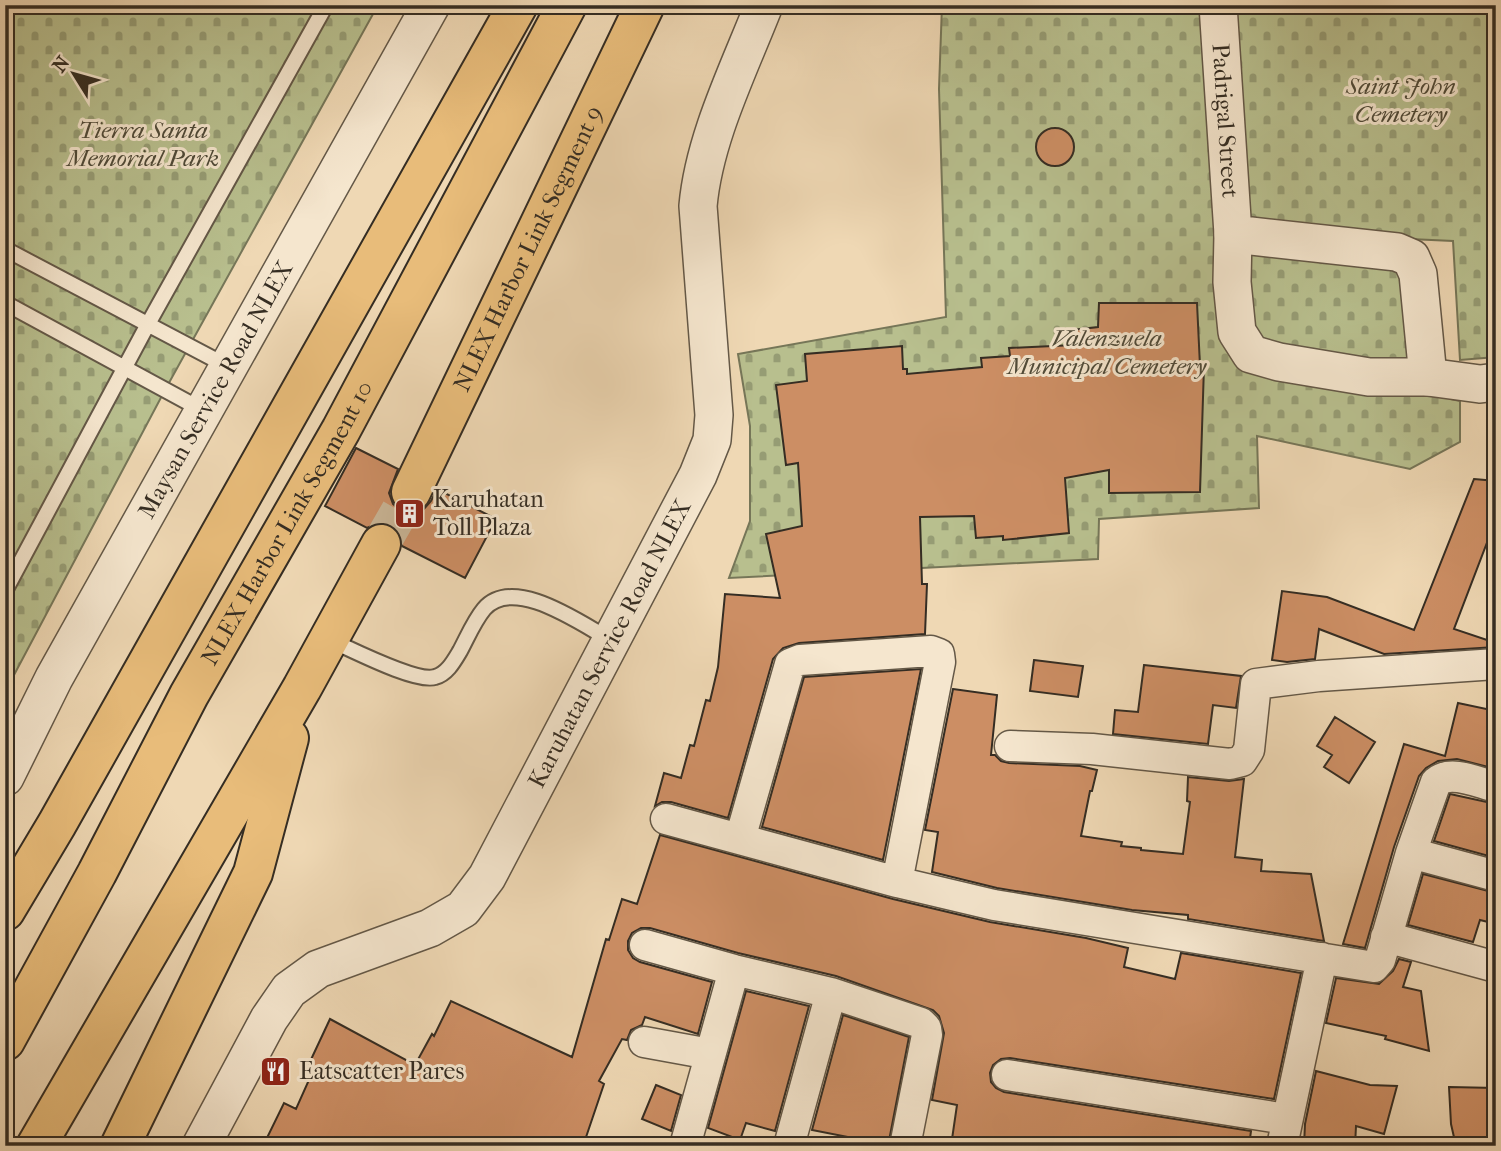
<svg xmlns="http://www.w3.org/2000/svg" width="1501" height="1151" viewBox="0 0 1501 1151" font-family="'IM FELL French Canon',serif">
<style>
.cemetery{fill:url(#cemetery-stones);stroke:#767658;stroke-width:2}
.building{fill:#cc8e64;stroke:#352d23;stroke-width:2}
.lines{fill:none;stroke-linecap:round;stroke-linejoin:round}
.motorway-tunnel{stroke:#cab697;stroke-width:38;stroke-dasharray:38 19;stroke-linecap:butt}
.service-casing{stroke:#645847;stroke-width:18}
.minor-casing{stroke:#645847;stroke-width:33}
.tertiary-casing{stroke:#645847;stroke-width:40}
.motorway-casing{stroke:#352d23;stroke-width:42}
.service{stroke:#f5e6ce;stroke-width:14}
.minor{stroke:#f5e6ce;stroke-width:30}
.tertiary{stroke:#f5e6ce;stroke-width:37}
.motorway{stroke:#e8bc7a;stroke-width:38}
.labels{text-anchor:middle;stroke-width:6;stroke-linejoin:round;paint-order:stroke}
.park-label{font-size:24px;font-style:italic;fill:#4f4a38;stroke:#f5e6ce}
.street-label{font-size:24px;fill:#352d23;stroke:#f5e6ce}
.poi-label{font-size:24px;fill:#352d23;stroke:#f5e6ce;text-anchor:start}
</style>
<defs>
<pattern id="cemetery-stones" width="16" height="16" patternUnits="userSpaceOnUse" patternTransform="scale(1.75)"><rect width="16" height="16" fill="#b8bf8e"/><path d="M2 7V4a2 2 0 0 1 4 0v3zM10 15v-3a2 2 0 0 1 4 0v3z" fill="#969c74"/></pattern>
</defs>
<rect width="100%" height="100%" fill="#efd8b4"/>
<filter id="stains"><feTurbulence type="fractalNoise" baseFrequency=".00286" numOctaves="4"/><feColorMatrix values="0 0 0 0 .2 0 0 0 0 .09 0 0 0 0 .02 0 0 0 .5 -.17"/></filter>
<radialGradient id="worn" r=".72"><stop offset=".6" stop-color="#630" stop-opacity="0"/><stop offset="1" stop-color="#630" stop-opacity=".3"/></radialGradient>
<path class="cemetery" d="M5 5H378L165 390 5 692Z
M942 5H1205L1230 243 1380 256 1403 275 1418 364 1451 399 1460 401V442L1410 469 1257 436 1259 508 1099 519 1098 559 729 578 750 521V426L738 354 946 317 939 89Z
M1222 5H1496V357L1460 360 1453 241 1322 235 1248 229Z"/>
<path class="building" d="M1036 147a19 19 0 1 1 38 0a19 19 0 1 1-38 0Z
M1099 303H1197L1200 366H1204L1200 492 1109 493V470L1065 478 1069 533 1003 540V536L976 538 974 516 920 517 922 584H927L925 634 799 643 783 648 773 659 728 818 671 802H662L655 806 664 773 681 778 690 745 694 746 706 700 710 701 718 667 725 594 780 598 766 534 802 526 798 463 786 465 776 385 807 381 805 354 902 346 903 369H907V374L982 367 981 358 1010 356 1009 348 1074 345 1072 330 1098 327Z
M356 448 398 469 389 493 393 504 401 511 412 514 423 510 431 501 437 489 496 519 465 578 402 546 400 533 391 525 380 522 367 528 325 506Z
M1474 479 1496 481V519L1454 629 1496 643V647L1384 654 1319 629 1315 659 1287 662 1272 660 1282 591 1327 597 1414 630Z
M1034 660 1083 666 1078 697 1030 691Z
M1144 665 1241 676 1236 708 1213 705 1208 744 1113 734 1115 710 1138 712Z
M921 669 883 860 762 827 804 677Z
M953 689 997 695 991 755H995L1001 761 1009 763 1080 766 1097 770 1092 791H1090L1081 836 1122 842 1121 846 1141 848V850L1183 854 1190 802 1187 801 1188 777 1229 781 1244 779 1235 857 1262 860 1261 871 1311 874 1324 941 1188 919V915L1132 910 997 888 932 872 938 832 925 830Z
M1458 703 1496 711V769L1457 759 1438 761 1426 768 1419 776 1394 847 1365 948 1343 944 1404 744 1445 756Z
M1335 717 1375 742 1349 783 1324 767 1332 755 1317 746Z
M1450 794 1496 804V858L1434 841Z
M660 835 893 899 990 922 1086 938 1128 948 1124 967 1175 979 1181 953 1301 973 1274 1099 1010 1058 1001 1059 993 1065 990 1073 991 1082 996 1088 1004 1092 1251 1131 1249 1146H1208L1170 1140 1169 1146H951L957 1105 932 1100 944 1033 939 1016 933 1010 836 976 738 953 650 928H641L632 933 628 941V950L633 958 640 962 712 982 698 1034 645 1017 642 1025 631 1030 627 1040 622 1039 599 1081 604 1084 583 1146H483L461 1138 457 1146H263L284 1103 296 1109 313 1071 307 1068 330 1019 415 1065 432 1034 434 1036 451 1001 572 1057 606 939 609 940 622 899 637 904Z
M1423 874 1496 893V924L1480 920 1473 942 1408 925Z
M1399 959 1411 962 1403 987 1421 991 1429 1051 1385 1039 1386 1036 1326 1023 1336 978 1379 984 1393 971Z
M746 991 809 1006 775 1131 746 1123 740 1140 708 1128Z
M843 1015 909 1037 888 1146H850L853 1138 812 1130Z
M1316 1071 1370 1085 1397 1086 1384 1134 1356 1126 1355 1146H1304L1305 1124Z
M656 1085 681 1095 671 1131 642 1119Z
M1449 1087 1496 1088V1140L1482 1146H1456L1451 1124Z"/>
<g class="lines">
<path class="motorway-tunnel" d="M381 544 411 492"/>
<defs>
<path id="service" d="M5 249 227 366
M5 303 204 411
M5 591 148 324 326 5
M330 640C351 649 416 683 435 677 447 674 454 661 460 651 467 638 474 621 484 609 513 575 580 623 609 639"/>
<path id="minor" d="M1010 746 1092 749 1230 764 1242 761 1249 750 1256 684 1319 676 1496 664
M666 819 897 882 994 905 1374 967 1380 960 1411 853 1436 782C1451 769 1479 783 1496 787
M740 839 790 664 800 660 931 651 939 654 940 662 897 882
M1411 853 1496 876
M1386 937 1496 967
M645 945 734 970 831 993 921 1023 926 1028 927 1035 905 1146
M644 1042 710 1054
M1007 1075 1286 1119
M685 1146 734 970
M789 1146 831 993
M1282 1146 1322 958"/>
<g id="tertiary">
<path id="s1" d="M1218 5 1233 234 1397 252 1411 258 1418 274 1428 377"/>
<path d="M1233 234 1232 282 1237 332 1251 354 1279 362 1369 377H1428L1480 384 1496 382"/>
<path id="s2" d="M5 777 54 678 431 5"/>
<path id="s3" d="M201 1146 269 1019 289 990 318 969 430 928 463 909 487 877 698 475 712 440 714 415 698 206C704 138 739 69 764 5"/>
</g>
<g id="motorway">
<path id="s4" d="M411 492 645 5"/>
<path d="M5 911 57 824 518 5"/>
<path id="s5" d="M5 1041 97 873 189 695 341 430 567 5"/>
<path d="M36 1146 302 688 381 544"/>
<path d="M120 1146 253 873 289 738"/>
</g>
</defs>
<use href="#service" class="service-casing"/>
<use href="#minor" class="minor-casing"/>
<use href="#tertiary" class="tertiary-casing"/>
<use href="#motorway" class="motorway-casing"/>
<use href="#service" class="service"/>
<use href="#minor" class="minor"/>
<use href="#tertiary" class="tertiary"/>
<use href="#motorway" class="motorway"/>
</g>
<defs>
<symbol id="building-square" viewBox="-11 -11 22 22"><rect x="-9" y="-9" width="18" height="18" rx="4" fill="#8f2418" stroke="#f5e6ce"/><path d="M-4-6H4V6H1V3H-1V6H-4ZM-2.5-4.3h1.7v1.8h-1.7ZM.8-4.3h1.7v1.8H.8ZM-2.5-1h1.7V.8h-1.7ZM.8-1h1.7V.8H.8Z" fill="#fff"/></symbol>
<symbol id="restaurant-square" viewBox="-11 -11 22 22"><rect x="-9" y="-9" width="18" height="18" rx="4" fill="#8f2418" stroke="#f5e6ce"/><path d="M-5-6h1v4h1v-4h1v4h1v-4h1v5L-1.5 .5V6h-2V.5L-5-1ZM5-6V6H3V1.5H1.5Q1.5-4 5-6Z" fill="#fff"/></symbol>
</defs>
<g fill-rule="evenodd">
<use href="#building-square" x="392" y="496" width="35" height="35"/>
<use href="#restaurant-square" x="258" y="1054" width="35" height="35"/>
</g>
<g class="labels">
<g class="park-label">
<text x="1401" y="94">Saint John<tspan x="1401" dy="28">Cemetery</tspan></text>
<text x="143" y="138">Tierra Santa<tspan x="143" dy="28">Memorial Park</tspan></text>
<text x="1107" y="346">Valenzuela<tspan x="1107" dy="28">Municipal Cemetery</tspan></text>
</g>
<g class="street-label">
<text dy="8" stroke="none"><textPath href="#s1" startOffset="116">Padrigal Street</textPath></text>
<text dy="8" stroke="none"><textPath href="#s4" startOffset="270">NLEX Harbor Link Segment 9</textPath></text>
<text dy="8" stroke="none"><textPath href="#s2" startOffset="441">Maysan Service Road NLEX</textPath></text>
<text dy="8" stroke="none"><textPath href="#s5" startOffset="590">NLEX Harbor Link Segment 10</textPath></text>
<text dy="8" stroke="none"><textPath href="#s3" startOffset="676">Karuhatan Service Road NLEX</textPath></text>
</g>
<g class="poi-label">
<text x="433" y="507">Karuhatan<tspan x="433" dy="28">Toll Plaza</tspan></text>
<text x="299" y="1079">Eatscatter Pares</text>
</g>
</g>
<rect width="1501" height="1151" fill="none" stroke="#efd8b4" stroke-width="28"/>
<rect x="7" y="7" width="1487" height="1137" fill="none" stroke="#352d23" stroke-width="3.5"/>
<rect x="14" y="14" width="1473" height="1123" fill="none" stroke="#352d23" stroke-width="2"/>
<g transform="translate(74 74) rotate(307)" stroke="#f5e6ce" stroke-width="5" paint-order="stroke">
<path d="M0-5L12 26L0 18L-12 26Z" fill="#352d23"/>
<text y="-10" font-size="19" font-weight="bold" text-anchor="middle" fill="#352d23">N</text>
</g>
<rect width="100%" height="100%" filter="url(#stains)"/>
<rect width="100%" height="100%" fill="url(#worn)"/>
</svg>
